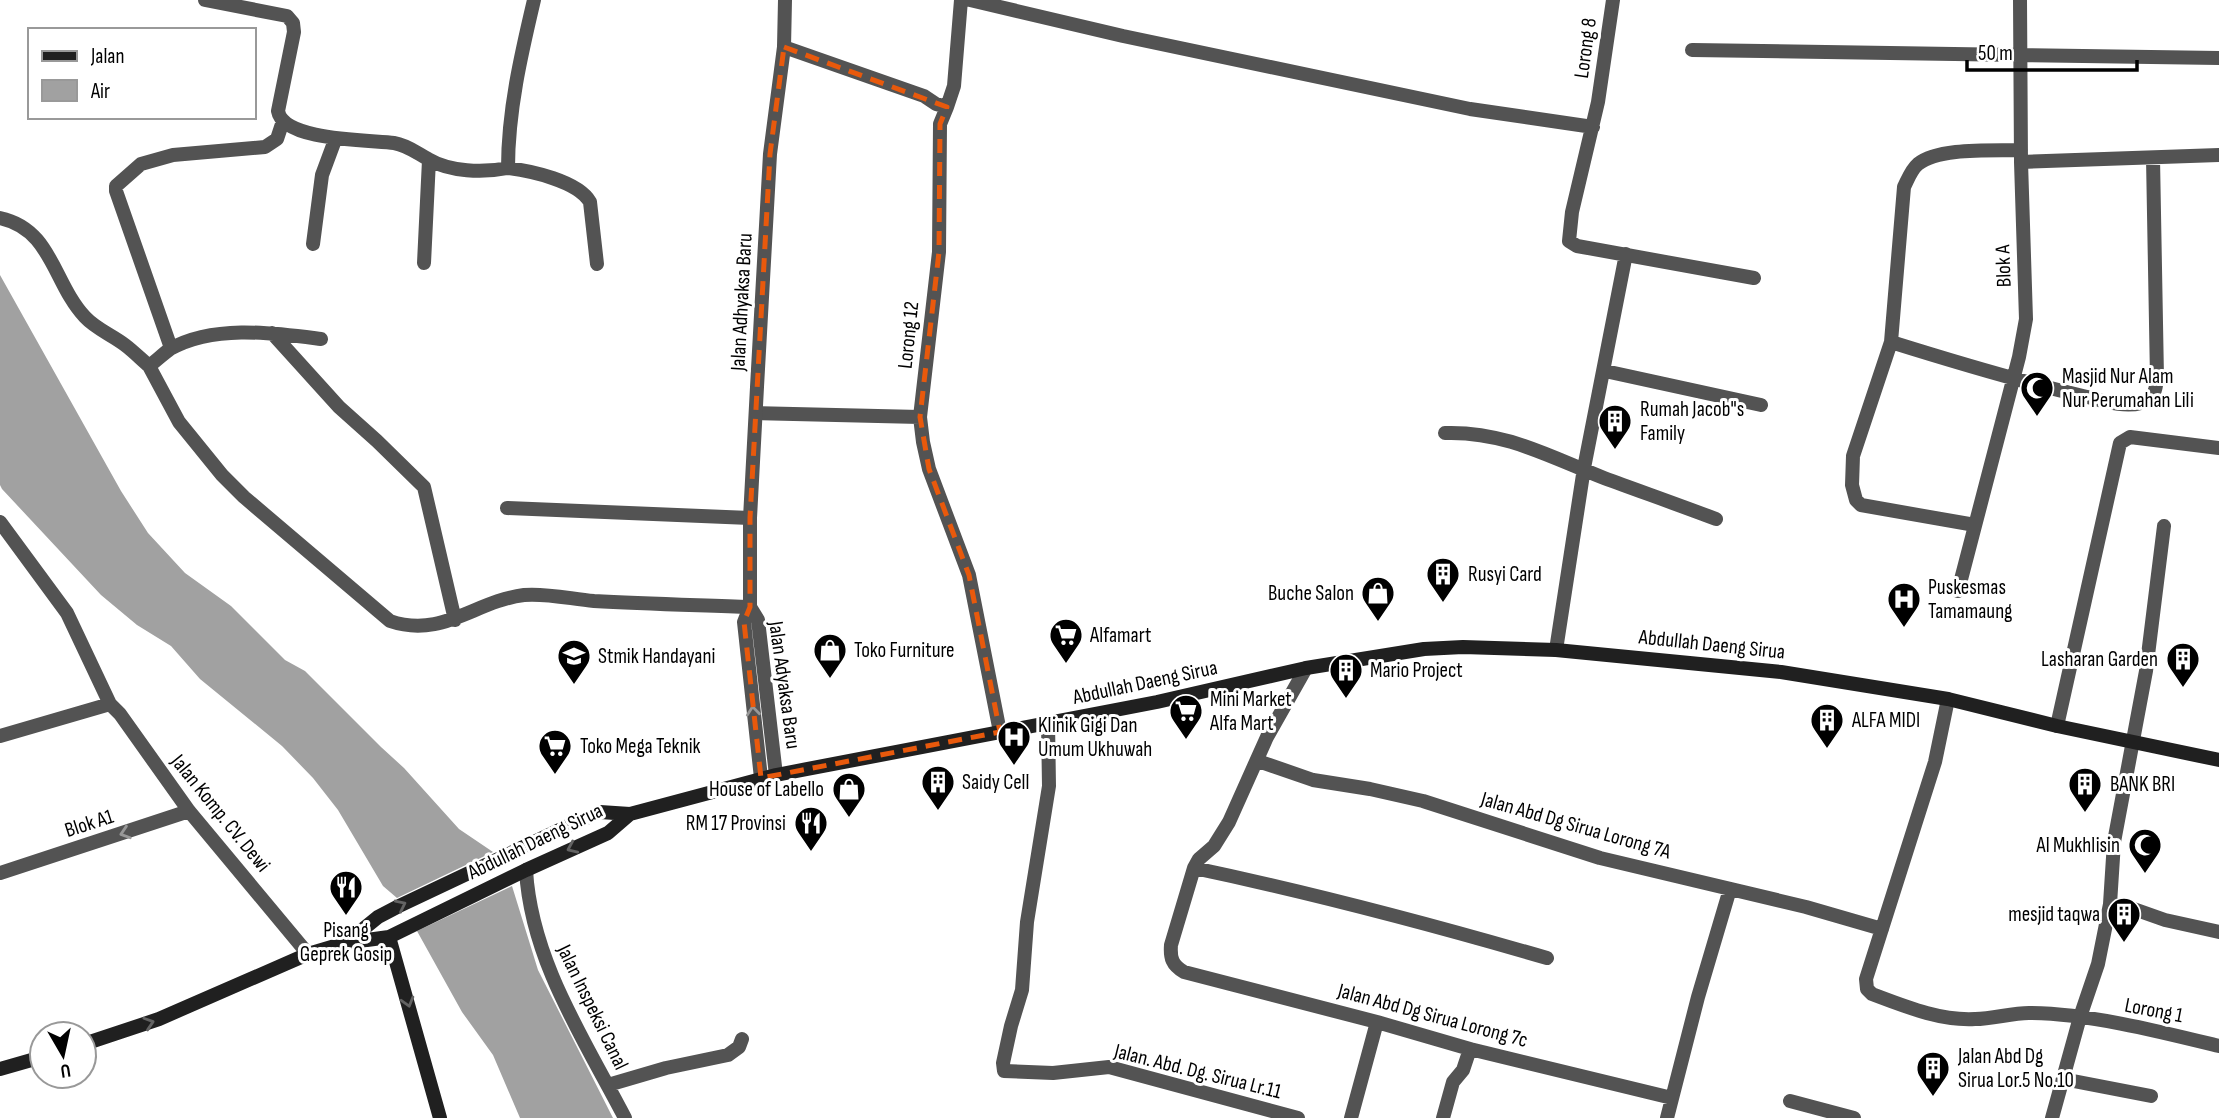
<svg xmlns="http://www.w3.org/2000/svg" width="2219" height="1118" viewBox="0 0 2219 1118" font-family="'Sofia Sans Condensed',sans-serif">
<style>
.water{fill:#a1a1a1}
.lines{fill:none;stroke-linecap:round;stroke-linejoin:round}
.minor{stroke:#535353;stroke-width:14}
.tertiary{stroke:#535353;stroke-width:14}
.secondary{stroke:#202020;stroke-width:14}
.oneway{stroke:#989898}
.oneway2{stroke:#636363}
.marked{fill:none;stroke:#e8590c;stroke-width:5;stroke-dasharray:14 9;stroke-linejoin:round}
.labels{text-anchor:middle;stroke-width:6;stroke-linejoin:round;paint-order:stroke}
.street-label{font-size:21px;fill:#000;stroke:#fff}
.poi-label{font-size:21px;fill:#000;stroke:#fff;text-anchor:start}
</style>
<rect width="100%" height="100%" fill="#fff"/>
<path class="water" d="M0 275 121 491 148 533 185 573 231 606 285 660 305 671 381 747 404 768 459 829 493 852 397 898 383 886 338 810 313 778 282 746 200 679 171 646 137 625 101 595 2 489 0 485Z
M512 886 538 970 613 1118H520L493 1055 462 1012 417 931Z"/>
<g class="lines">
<path class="minor" d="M205 0 287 16 293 23 294 32 278 111C283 141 370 140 394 143 407 145 417 153 428 159 450 172 483 173 508 168 508 111 521 55 534 0
M970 0 1123 36 1470 109 1593 127
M1613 0 1598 102 1572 212 1569 241 1577 246 1754 278
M784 47 924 96 936 104 947 107 940 124 939 252 920 417 923 442 929 469 969 575 1000 732
M1692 50 2219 58
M947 107 954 86 961 0
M2021 162 2219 155
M508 168C531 171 578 181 590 202L597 264
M0 218C52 229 53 283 85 317 96 329 112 335 125 345 133 351 141 359 149 366
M313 244 322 175 335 140
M424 263 429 160
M272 333 339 407 377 441 424 487 455 620
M321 339C274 333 214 324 170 349 163 354 156 361 149 366L179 422 222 475 244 497 390 621C442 639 475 601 524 595 547 593 571 599 594 601 646 604 698 605 750 607
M1891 342C1955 362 2017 381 2083 396 2101 400 2123 408 2141 403 2154 400 2156 390 2157 378L2153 158
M171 348 116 191V186L141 164 173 155 265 147 277 139 283 121
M1605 371 1761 405
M756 413 920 417
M1445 433C1505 431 1550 457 1604 478 1642 492 1679 505 1716 519
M507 508 750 518
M0 522 67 613 110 704
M1975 525 1861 505 1856 500 1852 485 1853 456 1891 342 1904 187C1908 179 1911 170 1918 164 1939 147 1993 151 2021 150
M1958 591 2019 357 2026 319 2021 162 2020 0
M1556 650 1584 468 1626 254
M1306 668 1267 737 1229 822 1214 846 1199 859 1194 868 1171 945C1170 958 1172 965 1184 972L1377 1022 1470 1049 1672 1098
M1948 699 1935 762 1866 979 1867 989 1872 994C1904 1006 1940 1021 1975 1019 1993 1019 2011 1013 2029 1013 2087 1013 2162 1032 2219 1046
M1048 722 1049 786 1027 922 1022 990 1011 1026 1003 1063 1004 1071 1053 1073 1109 1067 1298 1118
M2057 726 2120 443 2130 437 2219 448
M0 736 110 704 120 714 189 811 308 954
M1258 761 1313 780 1370 789 1423 801 1600 858 1806 907 1882 929
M1194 868C1313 893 1430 924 1547 958
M526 870C531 960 584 1039 625 1118
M0 873 189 811
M2110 904 2131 908 2165 920 2219 932
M2063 1079 2151 1096
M608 1085 666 1068 728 1055 739 1047 742 1039
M1790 1101 1854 1118
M1351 1118 1377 1022
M1443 1118 1453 1082 1463 1070 1470 1049
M1667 1118 1698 997 1730 889
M2052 1118 2080 1017 2098 964 2110 904 2114 842 2146 671 2164 526"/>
<path class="tertiary" d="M750 607 758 620 776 775
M761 778 744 622 750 607V518L757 387 770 154 784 47 785 0"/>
<path class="secondary" d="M389 937 440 1118
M346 943 378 917 399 906 572 824 600 812 630 814
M84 1044 159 1019 308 954 345 943 389 937 526 870 608 833 630 814 776 775 1157 702 1306 668 1424 649 1463 647 1556 650 1781 672 1948 699 2057 726 2219 760
M0 1069 42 1057"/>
</g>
<defs><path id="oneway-chevron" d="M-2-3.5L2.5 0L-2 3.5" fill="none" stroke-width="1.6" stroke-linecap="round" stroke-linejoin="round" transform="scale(1.75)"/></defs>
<g class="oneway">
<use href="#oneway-chevron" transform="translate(753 711) rotate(-96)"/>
<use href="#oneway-chevron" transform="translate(125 833) rotate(162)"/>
</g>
<g class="oneway2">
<use href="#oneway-chevron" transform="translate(572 848) rotate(156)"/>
<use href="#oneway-chevron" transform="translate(401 905) rotate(-26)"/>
<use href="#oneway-chevron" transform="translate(408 1002) rotate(74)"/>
<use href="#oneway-chevron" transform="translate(149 1023) rotate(-18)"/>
</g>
<path class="marked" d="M784 47 947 107 940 124 939 252 920 417 929 469 969 575 1000 732 761 778 744 622 750 607V518L770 154Z"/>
<defs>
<symbol id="mosque-pin" viewBox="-11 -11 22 30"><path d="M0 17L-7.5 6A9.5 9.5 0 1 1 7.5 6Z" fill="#000" stroke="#fff"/><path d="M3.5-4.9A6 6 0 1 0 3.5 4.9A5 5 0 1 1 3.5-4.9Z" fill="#fff"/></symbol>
<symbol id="building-pin" viewBox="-11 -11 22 30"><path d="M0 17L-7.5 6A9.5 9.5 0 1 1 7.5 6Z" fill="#000" stroke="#fff"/><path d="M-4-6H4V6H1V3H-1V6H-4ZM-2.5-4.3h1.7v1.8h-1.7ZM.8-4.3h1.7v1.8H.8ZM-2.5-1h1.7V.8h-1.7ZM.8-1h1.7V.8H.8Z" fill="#fff"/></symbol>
<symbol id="shop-pin" viewBox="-11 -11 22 30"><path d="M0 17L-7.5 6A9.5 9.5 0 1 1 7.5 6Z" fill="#000" stroke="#fff"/><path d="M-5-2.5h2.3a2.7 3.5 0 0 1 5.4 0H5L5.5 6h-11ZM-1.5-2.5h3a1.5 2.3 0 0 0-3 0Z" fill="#fff"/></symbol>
<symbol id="hospital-pin" viewBox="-11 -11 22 30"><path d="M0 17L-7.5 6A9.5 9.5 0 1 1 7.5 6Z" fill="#000" stroke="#fff"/><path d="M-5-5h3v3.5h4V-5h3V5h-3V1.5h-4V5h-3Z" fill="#fff"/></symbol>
<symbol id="supermarket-pin" viewBox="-11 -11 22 30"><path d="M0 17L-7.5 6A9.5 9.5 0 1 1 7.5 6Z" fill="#000" stroke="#fff"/><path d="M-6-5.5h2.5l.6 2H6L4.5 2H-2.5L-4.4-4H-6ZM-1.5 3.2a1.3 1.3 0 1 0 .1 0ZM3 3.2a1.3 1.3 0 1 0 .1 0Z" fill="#fff"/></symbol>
<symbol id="university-pin" viewBox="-11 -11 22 30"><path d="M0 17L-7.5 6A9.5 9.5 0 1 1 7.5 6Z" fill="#000" stroke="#fff"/><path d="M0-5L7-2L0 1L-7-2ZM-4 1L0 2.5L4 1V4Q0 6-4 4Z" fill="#fff"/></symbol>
<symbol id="restaurant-pin" viewBox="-11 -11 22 30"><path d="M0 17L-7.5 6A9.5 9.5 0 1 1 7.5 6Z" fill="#000" stroke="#fff"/><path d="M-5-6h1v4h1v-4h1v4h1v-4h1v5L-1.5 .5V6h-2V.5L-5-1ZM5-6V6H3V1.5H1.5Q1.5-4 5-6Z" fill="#fff"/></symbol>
</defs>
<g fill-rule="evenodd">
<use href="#mosque-pin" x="2018" y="369" width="38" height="52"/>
<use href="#building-pin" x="1596" y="402" width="38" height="52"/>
<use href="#building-pin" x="1424" y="555" width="38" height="52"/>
<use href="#shop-pin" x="1359" y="574" width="38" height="52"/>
<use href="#hospital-pin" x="1885" y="580" width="38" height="52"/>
<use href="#supermarket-pin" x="1047" y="616" width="38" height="52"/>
<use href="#shop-pin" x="811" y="631" width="38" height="52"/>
<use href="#university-pin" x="555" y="637" width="38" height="52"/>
<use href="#building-pin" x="2164" y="640" width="38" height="52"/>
<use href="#building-pin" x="1327" y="651" width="38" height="52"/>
<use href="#supermarket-pin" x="1167" y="692" width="38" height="52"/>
<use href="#building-pin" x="1808" y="701" width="38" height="52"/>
<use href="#hospital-pin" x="995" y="718" width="38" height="52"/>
<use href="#supermarket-pin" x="536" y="727" width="38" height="52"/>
<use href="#building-pin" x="919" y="763" width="38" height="52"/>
<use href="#building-pin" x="2066" y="765" width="38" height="52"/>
<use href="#shop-pin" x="830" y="770" width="38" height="52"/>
<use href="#restaurant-pin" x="792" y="804" width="38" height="52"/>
<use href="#mosque-pin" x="2126" y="826" width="38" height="52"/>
<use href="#restaurant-pin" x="327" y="868" width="38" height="52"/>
<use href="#building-pin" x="2105" y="895" width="38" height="52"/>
<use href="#building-pin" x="1914" y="1049" width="38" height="52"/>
</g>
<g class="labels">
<g class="street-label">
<text transform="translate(1585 48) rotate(-82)" y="7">Lorong 8</text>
<text transform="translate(2003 266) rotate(-92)" y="7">Blok A</text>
<text transform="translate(741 302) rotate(-87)" y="7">Jalan Adhyaksa Baru</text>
<text transform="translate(908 335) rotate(-84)" y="7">Lorong 12</text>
<text transform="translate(1712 644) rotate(6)" y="7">Abdullah Daeng Sirua</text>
<text transform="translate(1145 682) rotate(-12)" y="7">Abdullah Daeng Sirua</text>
<text transform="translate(785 685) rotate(82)" y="7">Jalan Adyaksa Baru</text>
<text transform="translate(221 813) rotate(51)" y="7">Jalan Komp. CV. Dewi</text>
<text transform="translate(89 823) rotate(-18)" y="7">Blok A1</text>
<text transform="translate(1576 825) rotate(16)" y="7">Jalan Abd Dg Sirua Lorong 7A</text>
<text transform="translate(535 841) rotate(-26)" y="7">Abdullah Daeng Sirua</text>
<text transform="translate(593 1007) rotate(64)" y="7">Jalan Inspeksi Canal</text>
<text transform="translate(2154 1010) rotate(11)" y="7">Lorong 1</text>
<text transform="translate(1433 1015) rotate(15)" y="7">Jalan Abd Dg Sirua Lorong 7c</text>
<text transform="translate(1198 1071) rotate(14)" y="7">Jalan. Abd. Dg. Sirua Lr.11</text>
</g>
<g class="poi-label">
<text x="2062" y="383">Masjid Nur Alam<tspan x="2062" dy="24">Nur Perumahan Lili</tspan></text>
<text x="1640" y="416">Rumah Jacob"s<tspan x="1640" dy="24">Family</tspan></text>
<text x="1468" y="581">Rusyi Card</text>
<text x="1928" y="594">Puskesmas<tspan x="1928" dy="24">Tamamaung</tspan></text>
<text x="1354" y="600" text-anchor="end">Buche Salon</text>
<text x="1090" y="642">Alfamart</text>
<text x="854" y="657">Toko Furniture</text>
<text x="598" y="663">Stmik Handayani</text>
<text x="2158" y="666" text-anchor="end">Lasharan Garden</text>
<text x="1370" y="677">Mario Project</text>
<text x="1210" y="706">Mini Market<tspan x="1210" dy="24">Alfa Mart</tspan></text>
<text x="1852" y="727">ALFA MIDI</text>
<text x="1038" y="732">Klinik Gigi Dan<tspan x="1038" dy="24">Umum Ukhuwah</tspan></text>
<text x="580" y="753">Toko Mega Teknik</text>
<text x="962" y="789">Saidy Cell</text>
<text x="2110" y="791">BANK BRI</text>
<text x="824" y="796" text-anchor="end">House of Labello</text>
<text x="786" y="830" text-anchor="end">RM 17 Provinsi</text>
<text x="2120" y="852" text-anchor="end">Al Mukhlisin</text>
<text x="2100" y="921" text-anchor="end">mesjid taqwa</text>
<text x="346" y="937" text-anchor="middle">Pisang<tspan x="346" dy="24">Geprek Gosip</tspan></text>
<text x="1958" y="1063">Jalan Abd Dg<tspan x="1958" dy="24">Sirua Lor.5 No.10</tspan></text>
</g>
</g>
<rect x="28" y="28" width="228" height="91" fill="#ffffff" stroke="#999999" stroke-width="2"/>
<rect x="42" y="51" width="35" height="10" fill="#202020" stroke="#999999" stroke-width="2"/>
<text x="91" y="63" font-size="21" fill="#000000">Jalan</text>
<rect x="42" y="80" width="35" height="21" fill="#a1a1a1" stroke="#999999" stroke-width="2"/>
<text x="91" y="98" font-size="21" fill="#000000">Air</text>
<g transform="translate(63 1055) rotate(171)"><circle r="33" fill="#ffffff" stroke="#999999" stroke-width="2"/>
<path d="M0-5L12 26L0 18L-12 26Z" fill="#000000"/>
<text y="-10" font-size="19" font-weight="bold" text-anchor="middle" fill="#000000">U</text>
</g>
<path d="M1967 60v10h170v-10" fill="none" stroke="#000000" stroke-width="3.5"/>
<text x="1978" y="60" font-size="21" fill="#000000" stroke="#ffffff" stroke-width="5" paint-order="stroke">50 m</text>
</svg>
